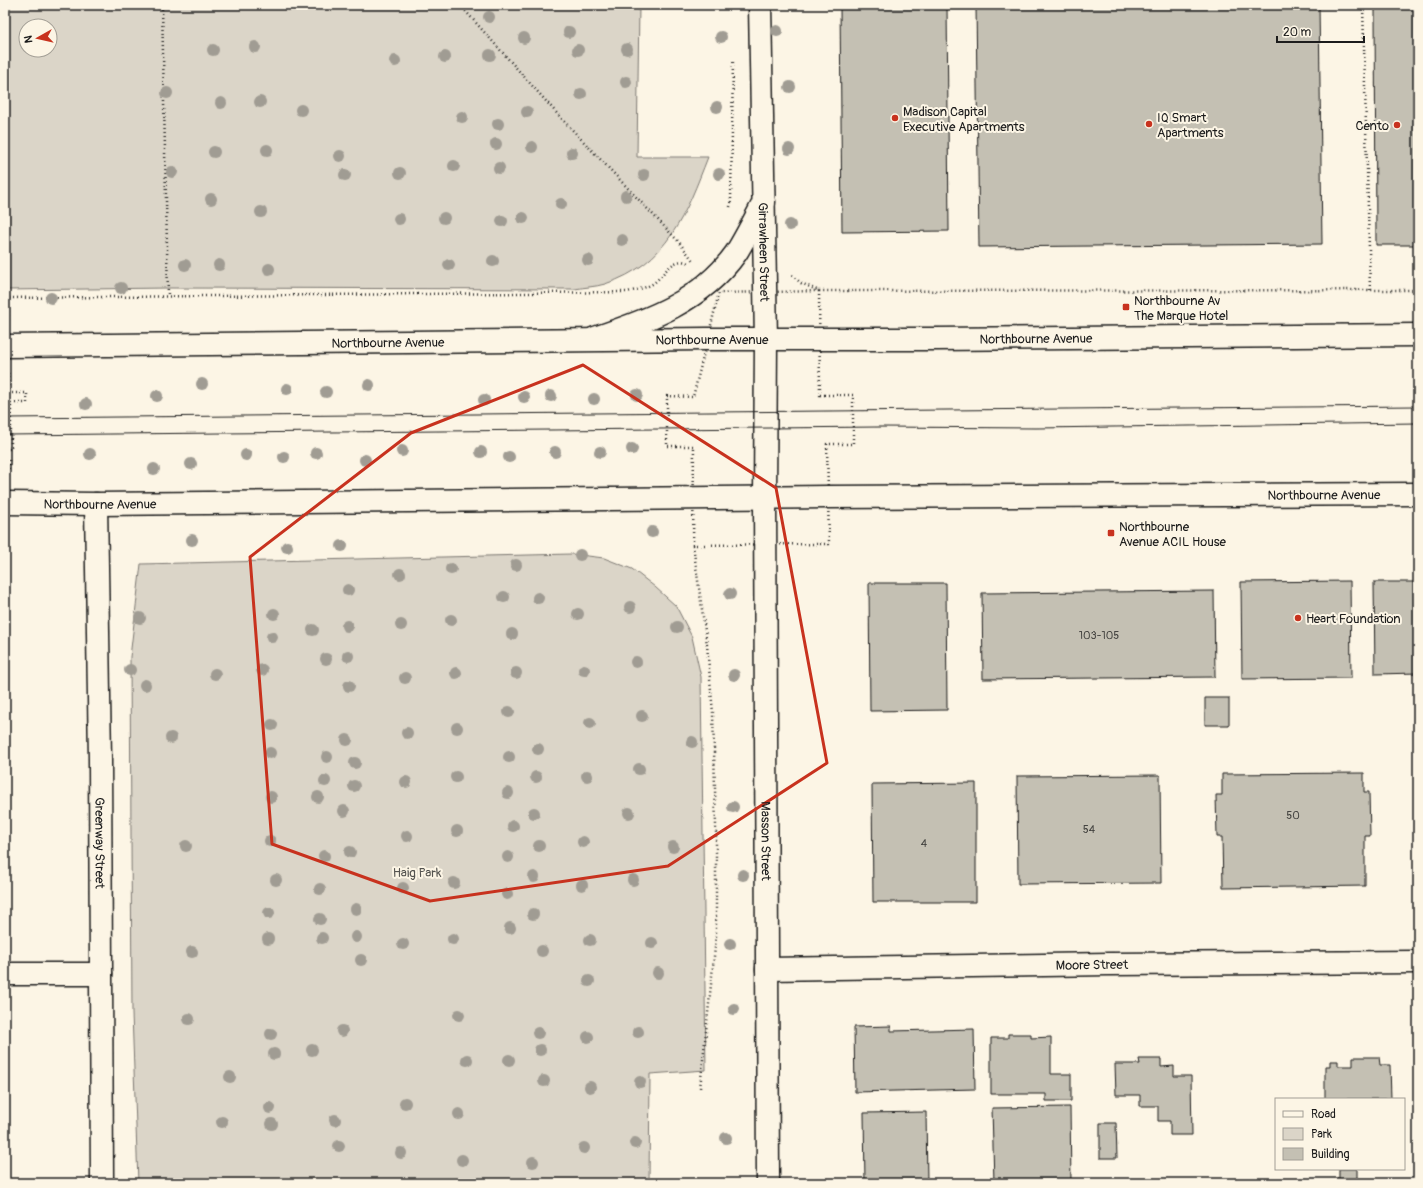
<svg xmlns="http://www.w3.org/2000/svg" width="1423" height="1188" viewBox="0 0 1423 1188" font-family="Pangolin,sans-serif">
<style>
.green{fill:#dbd5c8;stroke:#7c7872;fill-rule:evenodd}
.building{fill:#c4c0b3;stroke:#1c1c1c}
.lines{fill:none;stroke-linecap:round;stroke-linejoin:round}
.street-casing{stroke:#1c1c1c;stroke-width:25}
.secondary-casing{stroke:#1c1c1c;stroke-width:25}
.highway-casing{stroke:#1c1c1c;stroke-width:25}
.path{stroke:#1c1c1c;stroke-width:2.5;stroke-dasharray:1 3;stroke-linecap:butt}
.street{stroke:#fcf5e5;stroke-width:22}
.secondary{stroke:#fcf5e5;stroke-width:22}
.highway{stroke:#fcf5e5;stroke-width:22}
.tram{stroke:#1c1c1c;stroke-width:1}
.tree{fill:#a09c93}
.marked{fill:none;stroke:#c8321e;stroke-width:3;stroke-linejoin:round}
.poi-dot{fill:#c8321e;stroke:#fcf5e5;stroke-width:1.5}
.labels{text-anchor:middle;stroke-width:4;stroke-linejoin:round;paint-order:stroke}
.number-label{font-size:11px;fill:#464542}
.poi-label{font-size:13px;fill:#1c1c1c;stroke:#fcf5e5;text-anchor:start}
.street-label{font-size:13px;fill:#1c1c1c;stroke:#fcf5e5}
.park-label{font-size:13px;fill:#555450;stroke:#fcf5e5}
</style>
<rect width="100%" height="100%" fill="#fcf5e5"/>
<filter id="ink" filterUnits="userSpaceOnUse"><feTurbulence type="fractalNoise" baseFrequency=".025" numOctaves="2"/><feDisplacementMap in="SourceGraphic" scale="8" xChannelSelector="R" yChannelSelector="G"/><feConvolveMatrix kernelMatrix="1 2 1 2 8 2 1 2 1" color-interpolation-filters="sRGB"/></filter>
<g filter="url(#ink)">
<path class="green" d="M5 5H639L637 157H708C686 213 668 264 605 284 595 287 585 287 575 289L168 288 5 290ZM26 26H50V50H26Z
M572 554 604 558 632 569 655 587 676 606 692 637 701 677 706 1070 650 1074 649 1183H138L132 1013 130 657 141 564Z"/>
<path class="building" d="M840 5H947L949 231 842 232Z
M976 5H1319L1322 244 979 247Z
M1375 5H1418V245H1376Z
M1350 581 1351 678 1242 679 1241 582Z
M1374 582H1418V673L1375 674Z
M869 583H946L947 710 870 711Z
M1214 591 1215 677 983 679 982 593Z
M1205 698H1229V725H1205Z
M1364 773V792H1369L1370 836H1365V886L1223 888 1222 837H1217L1216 795H1222V774Z
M1160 775 1161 883 1018 884 1017 776Z
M976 783V902H873L872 784Z
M891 1026V1031L974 1029 975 1089 855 1092 854 1027Z
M1008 1034H1031V1038L1051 1037V1074H1071V1101H1046V1094H991V1038H1008Z
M1353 1057H1379L1380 1065H1390L1391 1099H1325V1066H1330V1061H1338V1066H1353Z
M1139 1059H1161V1067L1174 1066V1076H1191L1192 1135H1170V1121H1158V1106H1140V1095H1116L1115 1064H1140Z
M1070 1107 1071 1183H994L992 1108Z
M926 1112 927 1183H865L864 1113Z
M1100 1123H1116L1117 1158H1100Z
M1339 1169H1357V1181L1339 1182Z"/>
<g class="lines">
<defs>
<g id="street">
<path id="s1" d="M765 498 768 1183"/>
<path id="s2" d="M96 504 100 760 102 1183"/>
<path id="s3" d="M767 969 1109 964 1418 962"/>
<path d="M5 974H101"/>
</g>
<g id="secondary">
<path id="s4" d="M760 5 766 340"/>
<path d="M595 338C649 320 702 301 736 253 746 237 755 219 764 202"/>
</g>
<g id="highway">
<path id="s5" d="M5 346 707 339H936L1418 335"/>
<path d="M765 498 766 340"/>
<path id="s6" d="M5 503 96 504 828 497 1418 494"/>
</g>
</defs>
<use href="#street" class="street-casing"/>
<use href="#secondary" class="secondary-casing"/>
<use href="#highway" class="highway-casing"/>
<path class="path" d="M162 5 168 296
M460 5 562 119 679 242 694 262
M1363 5 1370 290
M730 207 731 201 733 59
M792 275 801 283 819 291 1418 290
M819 291 820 395H853V444H827L829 544 693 545 694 446H667V396L693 397 719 293Z
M5 298 627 292C637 290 646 288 654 283 664 275 674 254 690 264
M8 320V298
M5 449H11V403H27V393H8V371
M5 460H9L8 478
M8 529V553
M693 545 707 645 713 713 716 826V938L700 1088"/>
<use href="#street" class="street"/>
<use href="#secondary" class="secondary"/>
<use href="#highway" class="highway"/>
<path class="tram" d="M5 418 1418 406
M5 435 879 427 1036 428 1418 423"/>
</g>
<g class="tree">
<circle cx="489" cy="17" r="6"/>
<circle cx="777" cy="31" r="6"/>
<circle cx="569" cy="32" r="6"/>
<circle cx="721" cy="37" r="6"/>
<circle cx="524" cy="38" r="6"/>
<circle cx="255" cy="47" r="6"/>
<circle cx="627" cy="49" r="6"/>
<circle cx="213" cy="50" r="6"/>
<circle cx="578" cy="50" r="6"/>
<circle cx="490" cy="55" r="6"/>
<circle cx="445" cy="57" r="6"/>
<circle cx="395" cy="61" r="6"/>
<circle cx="626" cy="82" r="6"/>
<circle cx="790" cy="87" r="6"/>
<circle cx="167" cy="93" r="6"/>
<circle cx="581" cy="94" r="6"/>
<circle cx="260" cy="102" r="6"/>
<circle cx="221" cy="103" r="6"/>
<circle cx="717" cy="107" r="6"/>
<circle cx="301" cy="110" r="6"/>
<circle cx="527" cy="112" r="6"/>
<circle cx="462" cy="117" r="6"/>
<circle cx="498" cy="124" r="6"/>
<circle cx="496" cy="144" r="6"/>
<circle cx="532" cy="147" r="6"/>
<circle cx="789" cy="149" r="6"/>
<circle cx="267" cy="150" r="6"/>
<circle cx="214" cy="152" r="6"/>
<circle cx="572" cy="153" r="6"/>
<circle cx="340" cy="156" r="6"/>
<circle cx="454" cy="166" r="6"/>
<circle cx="499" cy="168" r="6"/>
<circle cx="172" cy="172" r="6"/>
<circle cx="400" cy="173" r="6"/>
<circle cx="719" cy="174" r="6"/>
<circle cx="345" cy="175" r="6"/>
<circle cx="644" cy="175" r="6"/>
<circle cx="626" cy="196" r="6"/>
<circle cx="211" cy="199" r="6"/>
<circle cx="561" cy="204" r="6"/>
<circle cx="261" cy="212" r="6"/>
<circle cx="444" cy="218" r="6"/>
<circle cx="523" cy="218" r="6"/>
<circle cx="399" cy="219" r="6"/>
<circle cx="502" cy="221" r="6"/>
<circle cx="790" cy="225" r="6"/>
<circle cx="622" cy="240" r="6"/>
<circle cx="588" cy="260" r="6"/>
<circle cx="493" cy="261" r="6"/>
<circle cx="185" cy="265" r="6"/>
<circle cx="219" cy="265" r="6"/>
<circle cx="449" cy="265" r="6"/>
<circle cx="269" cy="269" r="6"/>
<circle cx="121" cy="288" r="6"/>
<circle cx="51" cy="298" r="6"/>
<circle cx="202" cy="384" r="6"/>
<circle cx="369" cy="385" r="6"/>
<circle cx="287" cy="389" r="6"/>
<circle cx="326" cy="392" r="6"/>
<circle cx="637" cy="395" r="6"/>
<circle cx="157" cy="396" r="6"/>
<circle cx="551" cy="396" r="6"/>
<circle cx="524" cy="397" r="6"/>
<circle cx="594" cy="399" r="6"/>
<circle cx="484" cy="400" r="6"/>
<circle cx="86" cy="404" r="6"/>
<circle cx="632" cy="449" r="6"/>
<circle cx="402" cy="451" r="6"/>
<circle cx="481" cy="452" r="6"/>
<circle cx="555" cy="452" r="6"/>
<circle cx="600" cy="452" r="6"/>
<circle cx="316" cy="453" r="6"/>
<circle cx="90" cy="454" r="6"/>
<circle cx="246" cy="455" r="6"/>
<circle cx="284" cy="457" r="6"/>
<circle cx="509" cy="457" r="6"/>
<circle cx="365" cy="460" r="6"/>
<circle cx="191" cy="464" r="6"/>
<circle cx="154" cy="469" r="6"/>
<circle cx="652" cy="532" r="6"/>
<circle cx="192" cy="540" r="6"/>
<circle cx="342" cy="546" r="6"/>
<circle cx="287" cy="547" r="6"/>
<circle cx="580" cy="555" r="6"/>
<circle cx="516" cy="565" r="6"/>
<circle cx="451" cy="569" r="6"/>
<circle cx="400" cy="574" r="6"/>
<circle cx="348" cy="590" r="6"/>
<circle cx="730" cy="594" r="6"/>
<circle cx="504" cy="597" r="6"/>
<circle cx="538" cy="598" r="6"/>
<circle cx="630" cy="607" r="6"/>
<circle cx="274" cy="614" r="6"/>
<circle cx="578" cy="614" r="6"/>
<circle cx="140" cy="618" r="6"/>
<circle cx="451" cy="620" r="6"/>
<circle cx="401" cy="625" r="6"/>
<circle cx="347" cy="626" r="6"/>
<circle cx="677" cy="627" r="6"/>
<circle cx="313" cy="630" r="6"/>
<circle cx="512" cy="634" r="6"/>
<circle cx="272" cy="637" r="6"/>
<circle cx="348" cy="656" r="6"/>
<circle cx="326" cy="659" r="6"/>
<circle cx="636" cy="662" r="6"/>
<circle cx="130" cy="670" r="6"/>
<circle cx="262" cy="670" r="6"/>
<circle cx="584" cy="670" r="6"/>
<circle cx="456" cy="673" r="6"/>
<circle cx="516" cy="673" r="6"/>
<circle cx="215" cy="674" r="6"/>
<circle cx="734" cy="675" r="6"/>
<circle cx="405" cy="678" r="6"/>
<circle cx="145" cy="685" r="6"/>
<circle cx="349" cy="686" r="6"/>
<circle cx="509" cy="712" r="6"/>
<circle cx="642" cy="716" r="6"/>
<circle cx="590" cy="723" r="6"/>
<circle cx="272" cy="725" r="6"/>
<circle cx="457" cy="728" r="6"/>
<circle cx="407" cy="733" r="6"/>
<circle cx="171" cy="738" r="6"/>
<circle cx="347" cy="740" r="6"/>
<circle cx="692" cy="742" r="6"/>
<circle cx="538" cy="749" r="6"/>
<circle cx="270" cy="753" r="6"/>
<circle cx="327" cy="757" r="6"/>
<circle cx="509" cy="757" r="6"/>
<circle cx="355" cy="763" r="6"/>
<circle cx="639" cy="769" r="6"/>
<circle cx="587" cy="776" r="6"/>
<circle cx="456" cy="777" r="6"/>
<circle cx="536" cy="777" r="6"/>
<circle cx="325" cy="781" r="6"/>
<circle cx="406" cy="782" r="6"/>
<circle cx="354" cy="786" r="6"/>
<circle cx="508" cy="793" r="6"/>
<circle cx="271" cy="797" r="6"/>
<circle cx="318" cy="797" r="6"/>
<circle cx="733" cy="807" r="6"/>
<circle cx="344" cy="811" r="6"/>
<circle cx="534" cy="813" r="6"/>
<circle cx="629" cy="813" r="6"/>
<circle cx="513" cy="826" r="6"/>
<circle cx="457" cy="831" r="6"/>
<circle cx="407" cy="836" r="6"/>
<circle cx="270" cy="841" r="6"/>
<circle cx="583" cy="842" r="6"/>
<circle cx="186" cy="846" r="6"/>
<circle cx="539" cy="846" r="6"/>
<circle cx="673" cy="847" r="6"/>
<circle cx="350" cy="852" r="6"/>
<circle cx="324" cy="856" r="6"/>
<circle cx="508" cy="857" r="6"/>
<circle cx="743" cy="875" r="6"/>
<circle cx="534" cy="877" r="6"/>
<circle cx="276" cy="880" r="6"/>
<circle cx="633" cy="880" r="6"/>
<circle cx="454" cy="883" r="6"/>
<circle cx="582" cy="885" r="6"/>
<circle cx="403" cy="888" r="6"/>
<circle cx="320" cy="889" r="6"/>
<circle cx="507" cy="894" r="6"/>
<circle cx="356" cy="909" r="6"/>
<circle cx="269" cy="913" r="6"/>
<circle cx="533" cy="914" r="6"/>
<circle cx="320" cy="919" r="6"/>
<circle cx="510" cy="928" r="6"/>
<circle cx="356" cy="937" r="6"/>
<circle cx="322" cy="938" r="6"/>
<circle cx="268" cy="939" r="6"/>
<circle cx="453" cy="939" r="6"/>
<circle cx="590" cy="940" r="6"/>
<circle cx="652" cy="943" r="6"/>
<circle cx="403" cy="944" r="6"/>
<circle cx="730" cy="944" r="6"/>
<circle cx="542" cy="951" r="6"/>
<circle cx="192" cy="952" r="6"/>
<circle cx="361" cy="960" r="6"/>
<circle cx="658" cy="973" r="6"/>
<circle cx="589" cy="981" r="6"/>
<circle cx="734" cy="1009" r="6"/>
<circle cx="459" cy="1015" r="6"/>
<circle cx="189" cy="1019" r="6"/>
<circle cx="342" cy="1031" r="6"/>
<circle cx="638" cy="1032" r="6"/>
<circle cx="538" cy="1033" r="6"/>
<circle cx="271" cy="1034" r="6"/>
<circle cx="588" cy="1037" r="6"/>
<circle cx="312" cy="1050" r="6"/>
<circle cx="540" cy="1050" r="6"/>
<circle cx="274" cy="1054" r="6"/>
<circle cx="467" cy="1060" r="6"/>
<circle cx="509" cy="1060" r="6"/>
<circle cx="230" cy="1077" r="6"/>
<circle cx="544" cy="1081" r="6"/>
<circle cx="640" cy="1082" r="6"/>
<circle cx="590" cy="1087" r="6"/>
<circle cx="405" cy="1103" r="6"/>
<circle cx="270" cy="1108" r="6"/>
<circle cx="459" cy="1114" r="6"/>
<circle cx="335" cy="1120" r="6"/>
<circle cx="222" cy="1122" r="6"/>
<circle cx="272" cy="1124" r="6"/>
<circle cx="726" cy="1138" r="6"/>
<circle cx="635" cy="1143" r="6"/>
<circle cx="339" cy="1146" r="6"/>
<circle cx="584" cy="1148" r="6"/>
<circle cx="401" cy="1153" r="6"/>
<circle cx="462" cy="1160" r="6"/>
<circle cx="533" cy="1162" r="6"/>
</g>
</g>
<path class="marked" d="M583 365 776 488 827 763 668 866 430 901 272 844 250 557 411 433Z"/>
<g class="poi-dot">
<circle cx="895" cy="118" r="4"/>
<circle cx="1149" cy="124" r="4"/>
<circle cx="1397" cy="125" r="4"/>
<rect x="1122" y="303" width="8" height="8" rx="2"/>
<rect x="1107" y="529" width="8" height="8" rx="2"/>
<circle cx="1298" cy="618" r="4"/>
</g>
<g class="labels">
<g class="number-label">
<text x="1099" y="639">103-105</text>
<text x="1293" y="819">50</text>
<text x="1089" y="833">54</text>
<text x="924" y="847">4</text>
</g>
<g class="poi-label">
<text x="903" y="116">Madison Capital<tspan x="903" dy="15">Executive Apartments</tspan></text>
<text x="1157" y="122">IQ Smart<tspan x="1157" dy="15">Apartments</tspan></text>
<text x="1389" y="130" text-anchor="end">Cento</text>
<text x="1134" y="305">Northbourne Av<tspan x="1134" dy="15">The Marque Hotel</tspan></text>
<text x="1119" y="531">Northbourne<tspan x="1119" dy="15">Avenue ACIL House</tspan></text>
<text x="1306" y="623">Heart Foundation</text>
</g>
<g class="street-label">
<text dy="5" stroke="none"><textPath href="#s4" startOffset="247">Girrawheen Street</textPath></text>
<text dy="5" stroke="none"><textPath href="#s5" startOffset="1031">Northbourne Avenue</textPath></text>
<text dy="5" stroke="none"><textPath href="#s5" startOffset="707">Northbourne Avenue</textPath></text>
<text dy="5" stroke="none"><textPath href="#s5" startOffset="383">Northbourne Avenue</textPath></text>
<text dy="5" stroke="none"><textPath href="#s6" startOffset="1319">Northbourne Avenue</textPath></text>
<text dy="5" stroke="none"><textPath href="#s6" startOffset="95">Northbourne Avenue</textPath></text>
<text dy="5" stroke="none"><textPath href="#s1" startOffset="343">Masson Street</textPath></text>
<text dy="5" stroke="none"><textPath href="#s2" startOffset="339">Greenway Street</textPath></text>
<text dy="5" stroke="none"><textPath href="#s3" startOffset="325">Moore Street</textPath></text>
</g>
<g class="park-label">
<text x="417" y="877">Haig Park</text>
</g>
</g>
<rect width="1423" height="1188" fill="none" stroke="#fcf5e5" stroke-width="20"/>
<rect x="10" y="10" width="1403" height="1168" fill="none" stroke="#1c1c1c" stroke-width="1.5" filter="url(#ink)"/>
<rect x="1275" y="1098" width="130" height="72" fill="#fcf5e5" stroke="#a29e95"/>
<rect x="1283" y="1111" width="20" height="6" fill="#fcf5e5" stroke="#a29e95"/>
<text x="1311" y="1118" font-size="12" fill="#1c1c1c">Road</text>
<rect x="1283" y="1128" width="20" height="12" fill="#dbd5c8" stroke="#a29e95"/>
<text x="1311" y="1138" font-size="12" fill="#1c1c1c">Park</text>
<rect x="1283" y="1148" width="20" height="12" fill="#c4c0b3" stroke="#a29e95"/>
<text x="1311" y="1158" font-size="12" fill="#1c1c1c">Building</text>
<g transform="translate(38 38) rotate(262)"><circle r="19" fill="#fcf5e5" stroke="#a29e95"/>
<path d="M0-3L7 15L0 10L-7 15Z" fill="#c8321e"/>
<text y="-6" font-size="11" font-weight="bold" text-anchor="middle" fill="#1c1c1c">N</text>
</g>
<path d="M1277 36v6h87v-6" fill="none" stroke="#1c1c1c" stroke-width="2"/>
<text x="1283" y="36" font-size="12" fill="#1c1c1c" stroke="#fcf5e5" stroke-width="3" paint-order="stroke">20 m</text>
</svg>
